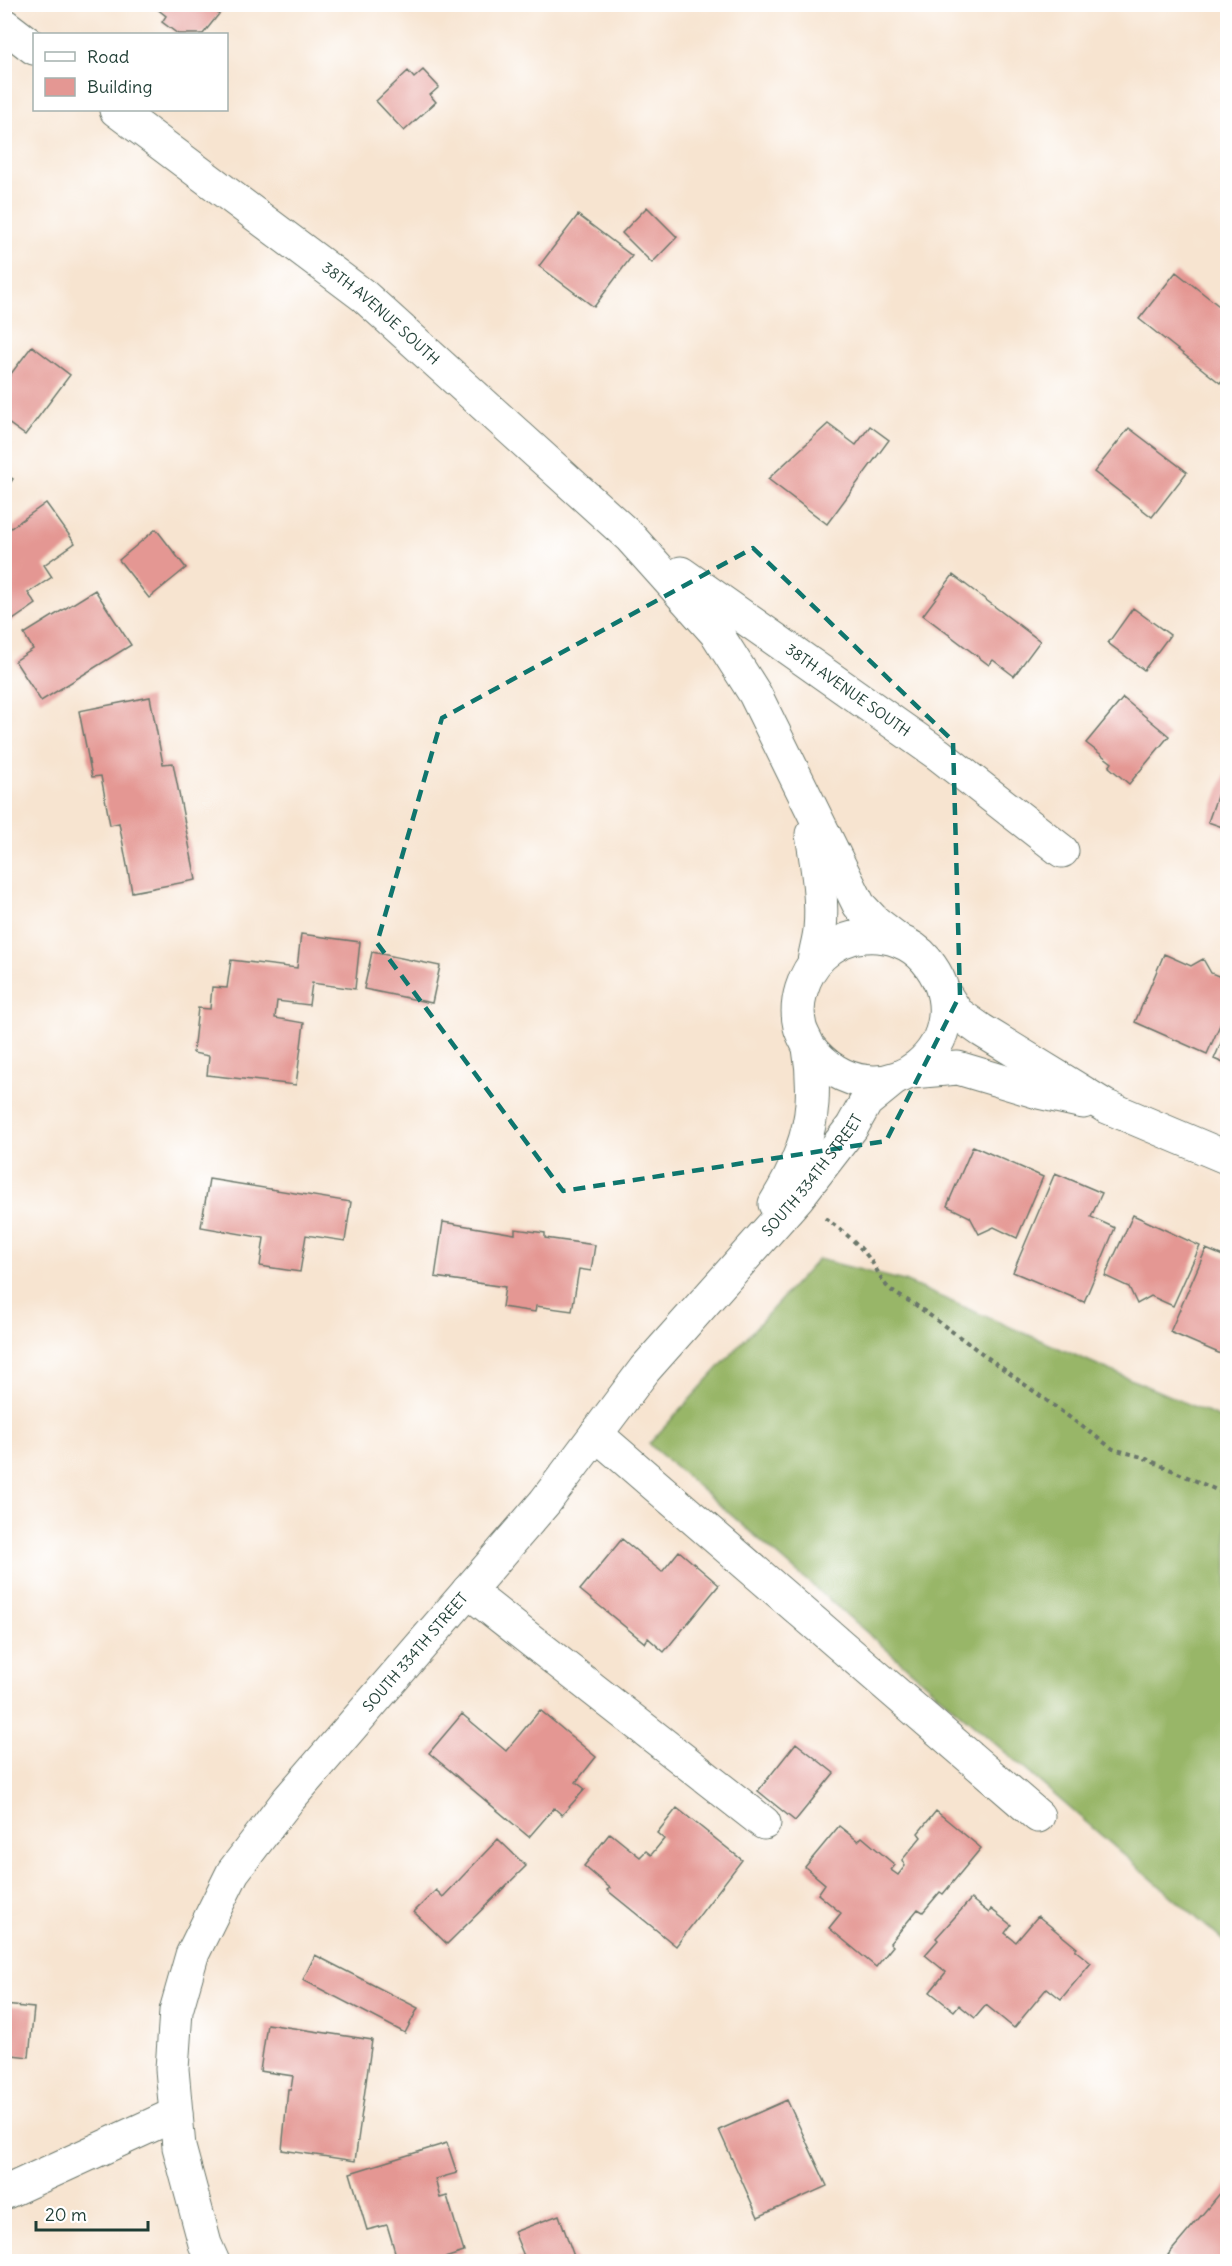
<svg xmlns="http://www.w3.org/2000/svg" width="1232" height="2266" viewBox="0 0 1232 2266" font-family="Delius,sans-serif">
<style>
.forest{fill:#98b668;stroke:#5c7a4e;stroke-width:1.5}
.building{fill:#e49793}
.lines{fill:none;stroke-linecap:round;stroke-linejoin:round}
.minor-casing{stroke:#6b776b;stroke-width:35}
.path{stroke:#6b776b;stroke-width:4;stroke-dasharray:4.5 4.5;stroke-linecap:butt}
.minor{stroke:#fff;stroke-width:33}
.marked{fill:none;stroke:#0f766e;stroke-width:4.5;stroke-dasharray:12 8;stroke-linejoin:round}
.labels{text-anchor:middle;stroke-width:4.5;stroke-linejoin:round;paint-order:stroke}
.street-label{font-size:15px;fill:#1f3d34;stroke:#fff}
</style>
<rect width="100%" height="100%" fill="#fff"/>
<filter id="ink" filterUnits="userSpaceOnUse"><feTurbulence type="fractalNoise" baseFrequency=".0167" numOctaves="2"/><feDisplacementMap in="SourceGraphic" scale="12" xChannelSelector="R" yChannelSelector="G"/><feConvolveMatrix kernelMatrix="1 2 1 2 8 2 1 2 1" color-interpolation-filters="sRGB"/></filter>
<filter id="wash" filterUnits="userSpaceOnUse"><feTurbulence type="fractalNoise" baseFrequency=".008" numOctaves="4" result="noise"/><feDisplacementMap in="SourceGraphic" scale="24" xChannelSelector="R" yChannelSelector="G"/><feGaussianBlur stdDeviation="1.35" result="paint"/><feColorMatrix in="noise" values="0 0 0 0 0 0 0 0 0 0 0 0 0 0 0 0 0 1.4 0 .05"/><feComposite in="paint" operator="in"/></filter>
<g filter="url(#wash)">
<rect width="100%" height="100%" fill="#f7e4d0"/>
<path class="forest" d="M818 1259 904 1281 1227 1421V1944L649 1444Z"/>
<g id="blocks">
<path class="building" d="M151 4H227L203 34H178L162 22 166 16Z
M423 70 439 87 430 95 436 102 404 131 376 101 408 71 414 78Z
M647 207 677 237 652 263 622 233Z
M578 215 632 256 594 307 539 266Z
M1176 272 1228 313V373L1220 383 1139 319Z
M32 346 70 375 25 435 4 420V383Z
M828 424 856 445 870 426 889 440 827 524 768 479Z
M1129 428 1187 472 1152 517 1094 472Z
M4 473 13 479 4 492Z
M46 503 75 543 44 565 52 577 28 593 36 604 4 626V533Z
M156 529 186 568 149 598 119 560Z
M953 575 1040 641 1014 676 993 660 989 665 923 615Z
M95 590 131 645 41 701 15 661 33 649 24 634Z
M1133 608 1170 635 1144 670 1108 643Z
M150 697 163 764 173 763 196 880 132 892 119 823 110 825 101 776 92 777 79 711Z
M1123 698 1169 736 1129 784 1109 767 1112 763 1086 743Z
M1227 768H1228V829L1208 822Z
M301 934 360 942 355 989 312 983 309 1005 277 1001 275 1018 304 1023 296 1085 207 1075 209 1056 193 1053 198 1008 210 1009 212 987 227 988 231 960 297 968Z
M372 952 440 966 432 1003 364 989Z
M1164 954 1191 966 1203 959 1211 973 1228 980V1007L1207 1054 1135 1022Z
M1228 1027V1065L1214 1059Z
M973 1146 1043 1177 1017 1238 994 1227 979 1234 970 1217 947 1206Z
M1055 1173 1102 1193 1091 1217 1115 1228 1084 1302 1013 1272Z
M209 1179 351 1202 345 1241 306 1235 300 1272 260 1266 264 1238 201 1227Z
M1133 1215 1200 1246 1173 1306 1151 1296 1137 1304 1129 1287 1105 1276Z
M443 1222 515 1234V1229L545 1233V1238L595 1245 591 1271 579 1269 572 1311 536 1306 535 1312 502 1307 505 1287 435 1277Z
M1206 1249 1228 1258V1357L1170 1332Z
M622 1539 662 1572 679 1551 719 1585 664 1652 648 1638 645 1643 580 1590Z
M540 1710 596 1757 576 1782 585 1789 562 1815 554 1808 529 1837 429 1753 462 1714 506 1751Z
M796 1743 834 1773 795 1821 758 1791Z
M677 1808 742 1860 676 1946 607 1890 610 1888 584 1866 610 1833 640 1857 646 1851 651 1855 664 1839 657 1833Z
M936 1811 981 1848 943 1894 940 1892 923 1912 918 1909 890 1943 893 1946 876 1967 829 1928 841 1913 818 1894 825 1884 805 1867 839 1826 858 1841 862 1837 895 1865 891 1870 898 1875 905 1866 902 1860 921 1837 918 1833Z
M498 1839 526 1866 447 1944 414 1912 436 1890 443 1897Z
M971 1899 989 1913 991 1909 1011 1925 1005 1933 1016 1942 1038 1916 1077 1948 1075 1950 1091 1963 1061 1999 1047 1988 1014 2028 986 2005 975 2018 959 2005 954 2011 930 1992 946 1972 925 1955 938 1940 936 1938Z
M315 1955 418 2008 405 2033 303 1980Z
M4 2005 34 2008 29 2057 4 2054Z
M267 2024 372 2040 355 2161 282 2150 288 2089H291L293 2076 260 2071Z
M787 2100 827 2186 758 2217 719 2130Z
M447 2143 457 2173 435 2179 440 2198 447 2196 464 2252 432 2262H398L387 2225 367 2230 350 2173Z
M1228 2184V2262H1176L1168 2255Z
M559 2215 576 2262H510L524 2256 514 2232Z"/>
</g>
</g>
<g filter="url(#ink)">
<use href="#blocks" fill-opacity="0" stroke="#6b776b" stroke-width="1.5"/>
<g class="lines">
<defs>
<g id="minor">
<path d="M4 25 34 48"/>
<path id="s1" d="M116 110 364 296 630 537 717 634 755 694 859 905 874 921 900 941"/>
<path id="s2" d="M681 573 938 754 1062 851"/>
<path d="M812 834C817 866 823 898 820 930 819 941 815 952 814 963"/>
<path d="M944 993 957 1013 981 1030 1105 1106 1228 1158"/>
<path d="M911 1072 958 1068 1038 1092 1083 1102"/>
<path d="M775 1204C793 1175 810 1138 812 1103 813 1086 812 1065 809 1048 807 1041 802 1035 800 1027 794 1003 803 974 821 956 832 945 848 937 865 936 887 934 911 942 926 960 990 1038 880 1135 809 1047"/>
<path d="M596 1434 1038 1816"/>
<path d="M468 1591 764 1823"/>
<path d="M4 2193 176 2114"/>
<path id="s3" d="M213 2262 205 2244 179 2147 172 2069 176 2011 192 1955 233 1872 288 1800 545 1502 645 1369 798 1197 852 1127 866 1102 893 1080"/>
</g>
</defs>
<use href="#minor" class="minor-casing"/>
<path class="path" d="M825 1218C839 1228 853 1239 865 1253 887 1280 875 1285 913 1303L1113 1449 1142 1457 1228 1495"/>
<use href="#minor" class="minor"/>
</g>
</g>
<path class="marked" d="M753 548 953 741 960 995 886 1141 563 1191 377 943 442 718Z"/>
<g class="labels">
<g class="street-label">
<text dy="5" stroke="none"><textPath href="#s1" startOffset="334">38TH AVENUE SOUTH</textPath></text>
<text dy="5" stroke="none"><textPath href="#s2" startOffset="204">38TH AVENUE SOUTH</textPath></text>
<text dy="5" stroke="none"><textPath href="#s3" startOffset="1314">SOUTH 334TH STREET</textPath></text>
<text dy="5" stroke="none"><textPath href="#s3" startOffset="693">SOUTH 334TH STREET</textPath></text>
</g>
</g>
<rect width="1232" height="2266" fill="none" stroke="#fff" stroke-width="24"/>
<rect x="33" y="33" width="195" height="78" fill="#ffffff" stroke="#a5b1ae" stroke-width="1.5"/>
<rect x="45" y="52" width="30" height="9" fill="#ffffff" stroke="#a5b1ae" stroke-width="1.5"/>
<text x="87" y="63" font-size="18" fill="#1f3d34">Road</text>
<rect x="45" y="78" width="30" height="18" fill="#e49793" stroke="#a5b1ae" stroke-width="1.5"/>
<text x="87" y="93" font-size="18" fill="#1f3d34">Building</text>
<path d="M36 2221v9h112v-9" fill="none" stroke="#1f3d34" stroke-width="3"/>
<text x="45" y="2221" font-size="18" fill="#1f3d34" stroke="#ffffff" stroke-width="4.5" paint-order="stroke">20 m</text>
</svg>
